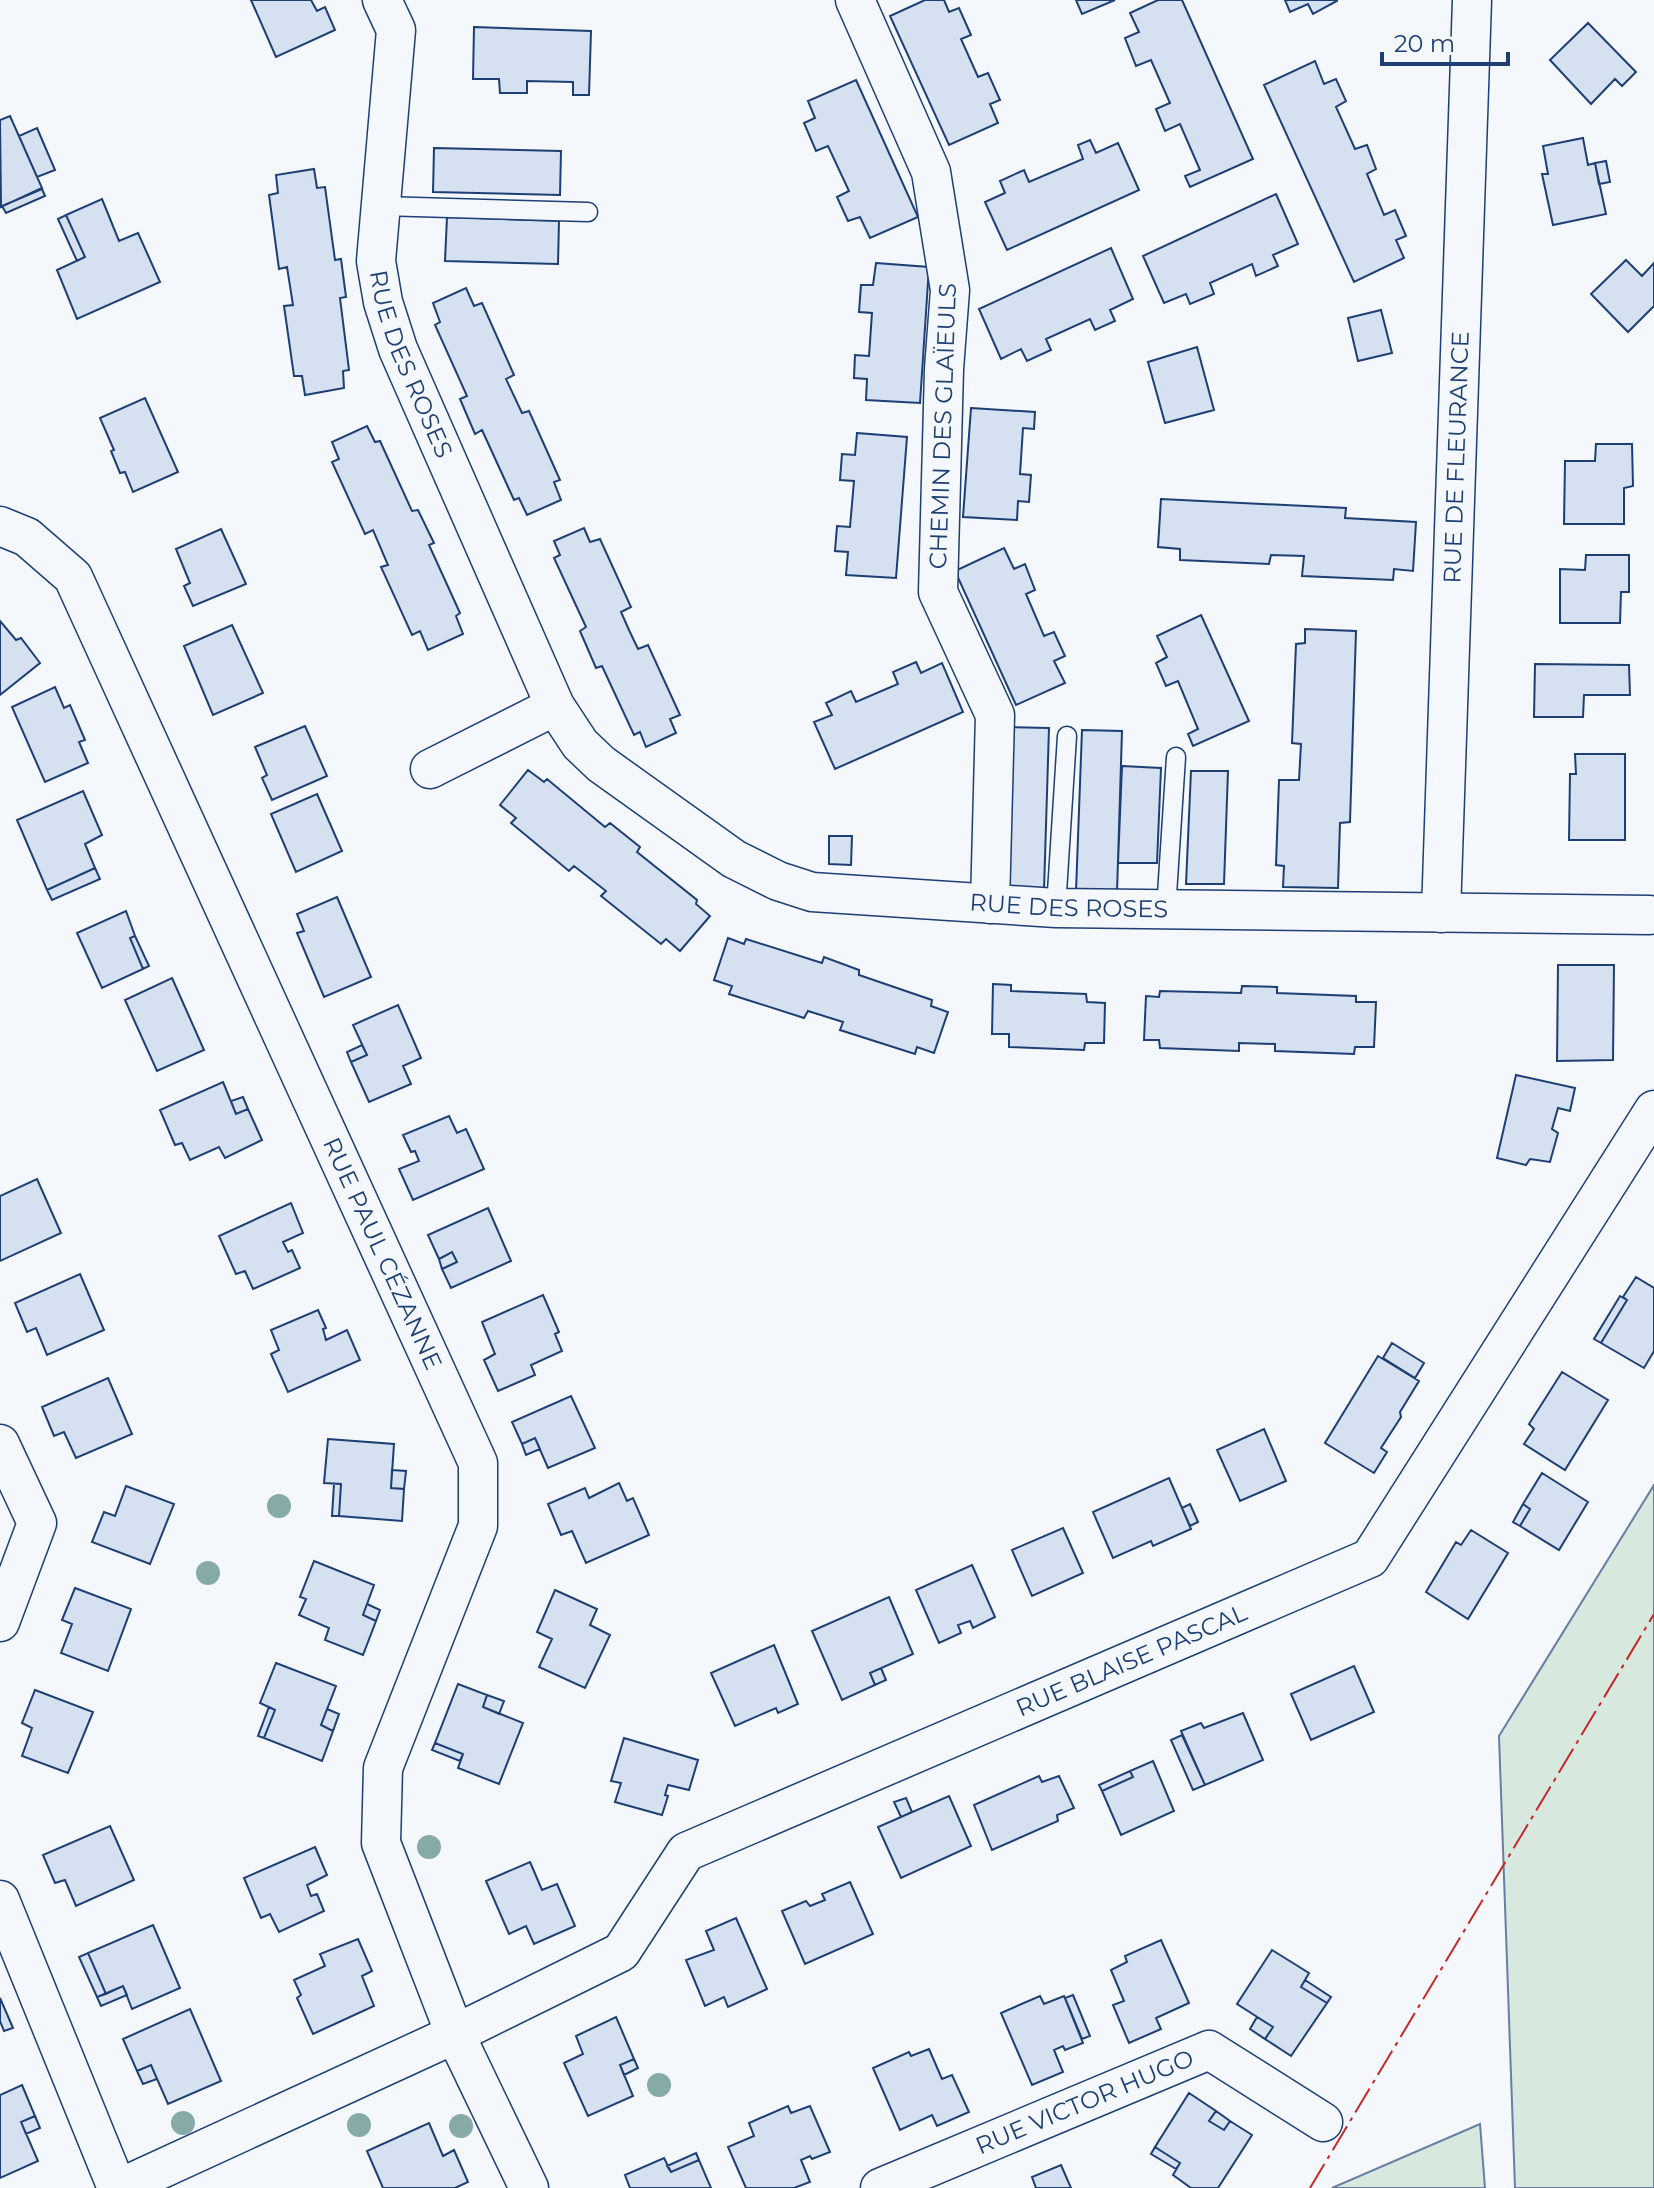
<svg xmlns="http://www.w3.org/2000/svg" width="1654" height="2188" viewBox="0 0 1654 2188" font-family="Montserrat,sans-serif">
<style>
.green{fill:#d7e8df;stroke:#687fa3;stroke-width:2}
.building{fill:#d5e0f0;stroke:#1d3f73;stroke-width:2}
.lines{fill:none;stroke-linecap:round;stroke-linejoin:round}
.service-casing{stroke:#1d3f73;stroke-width:21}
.minor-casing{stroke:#1d3f73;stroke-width:41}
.service{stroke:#f4f7fb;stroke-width:18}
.minor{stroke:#f4f7fb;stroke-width:38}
.power{stroke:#c62828;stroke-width:2;stroke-dasharray:28 6 4 6;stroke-linecap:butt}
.tree{fill:#86aba6}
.labels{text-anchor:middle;stroke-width:6;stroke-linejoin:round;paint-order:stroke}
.street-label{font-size:24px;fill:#1d3f73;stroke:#f4f7fb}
</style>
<rect width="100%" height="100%" fill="#f4f7fb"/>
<path class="green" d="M1654 1485V2188H1515L1499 1736Z
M1480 2124 1485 2188H1332Z"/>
<path class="building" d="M251 0H311L317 11 325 7 335 30 276 57Z
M925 0H944L949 12 959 8 971 35 961 39 978 77 988 73 1000 100 990 104 998 123 949 145 890 16Z
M1076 0H1115L1082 14Z
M1158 0H1182L1253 159 1190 187 1185 176 1200 170 1180 124 1165 131 1156 109 1170 103 1151 60 1136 66 1125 38 1139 32 1130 13Z
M1285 0H1337V1L1313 14 1308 4 1290 12Z
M1588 23 1636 72 1622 86 1615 79 1591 104 1550 60Z
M474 27 591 31 589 95H573V82L527 81V93H500L499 79H473Z
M1315 61 1324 84 1336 79 1346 101 1336 107 1355 149 1367 145 1376 169 1367 174 1384 215 1395 210 1406 236 1396 240 1404 258 1354 282 1264 85Z
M856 80 918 217 870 238 860 217 848 221 837 197 849 191 828 146 816 151 804 123 815 118 808 101Z
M10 116 42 188 1 207 0 120Z
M37 128 55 170 37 177 19 136Z
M1583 138 1588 165 1595 163 1606 214 1553 225 1542 174H1548L1543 146Z
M1090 140 1096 153 1118 143 1139 190 1007 250 985 202 1005 193 1000 181 1024 170 1029 182 1083 159 1078 145Z
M434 148 561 151 560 195 433 192Z
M1606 161 1610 182 1599 184 1595 163Z
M314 169 317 188 325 187 335 260 341 259 346 297 340 298 349 370 343 371 344 388 305 395 302 376H294L284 306 293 305 287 267 279 269 269 195 278 193 276 175Z
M42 189 45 196 6 213 2 206Z
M1276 194 1298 244 1273 255 1278 266 1256 276 1252 264 1210 283 1214 294 1190 304 1186 294 1164 303 1143 256Z
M102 199 119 241 138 233 160 282 77 319 57 270 85 257 66 215Z
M66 215 85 257 77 261 58 219Z
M447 217 559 221 558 264 445 261Z
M1111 248 1133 299 1110 310 1115 321 1095 330 1090 319 1046 339 1051 350 1027 361 1021 349 1001 359 979 309Z
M1626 260 1642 276 1654 263V306L1628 332 1591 294Z
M876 263 929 267 920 403 866 400 867 379 854 378 855 355 869 356 872 313 859 312 861 285H873Z
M466 288 474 306 482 303 514 375 506 379 522 413 529 411 560 480 554 482 561 500 527 515 519 498 514 500 482 430 475 434 460 399 467 396 435 325 440 322 433 303Z
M1381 310 1392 353 1358 361 1348 318Z
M1197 347 1214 410 1165 423 1148 362Z
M145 398 178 472 133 492 125 472 120 473 111 451 114 450 100 418Z
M971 408 1035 412 1034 429 1023 428 1020 474 1031 475 1029 502 1018 501 1017 520 963 517Z
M367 426 375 442 380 441 412 511 418 510 434 543 429 545 460 613 456 616 463 634 428 650 420 631 412 635 381 567 388 565 373 530 365 534 332 462 339 459 332 442Z
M857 433 907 437 896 578 846 575 848 552 835 551 837 526 850 527 854 481 840 480 842 454 855 455Z
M1596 444H1632L1633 486 1624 488V524H1564L1565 461H1595Z
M1161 499 1346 508 1345 518 1416 522 1413 571 1394 569 1393 580 1302 576 1304 556 1271 555 1269 564 1180 560V549L1158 547Z
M584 528 590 542 600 539 631 607 621 612 629 630 638 649 648 645 680 715 670 719 676 733 646 747 640 732 634 735 602 666 596 668 580 631 586 627 554 558 560 555 554 541Z
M221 529 246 584 193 606 184 586 190 583 176 549Z
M1004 548 1014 569 1025 564 1035 590 1026 594 1044 636 1054 632 1065 656 1054 661 1065 683 1016 705 955 571Z
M1586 555H1629V592H1621L1620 623H1560V569L1585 570Z
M1201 615 1249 721 1193 746 1188 734 1198 729 1178 681 1166 686 1156 663 1167 657 1157 636Z
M0 621 16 640 21 638 40 663 0 695Z
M232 625 263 693 213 715 184 646Z
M1305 629 1356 631 1350 822 1340 823 1338 888 1283 887 1284 866 1276 865 1279 780H1299L1301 744 1292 743 1296 644 1305 643Z
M916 662 921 673 942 663 963 712 835 769 814 722 832 715 826 703 851 691 856 702 898 684 893 672Z
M1535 664 1629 665 1630 695H1584L1583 717H1534Z
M55 687 64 708 70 705 85 740 79 742 88 763 45 782 12 707Z
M305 726 327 776 272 800 262 778 267 775 255 747Z
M1011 727 1049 728 1044 890 1005 889Z
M1082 730 1122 731 1117 893 1076 891Z
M1575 754H1625V840H1569L1570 774H1576Z
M1122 766 1161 768 1157 863H1118Z
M528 770 544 782 547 779 605 827 610 823 640 847 637 852 697 900 696 904 710 916 680 951 666 939 661 944 601 896 606 891 574 866 569 871 511 823 516 818 500 805Z
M1191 771H1228L1224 884H1186Z
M83 791 102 835 85 844 95 868 47 890 17 820Z
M317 794 342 851 296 872 271 814Z
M829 836H852L851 865 829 864Z
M95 868 100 879 52 900 47 890Z
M337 897 371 977 324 997 297 933 304 931 297 914Z
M126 911 135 936 130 938 143 969 102 988 77 933Z
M135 936 149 966 143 969 130 938Z
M728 938 744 944 746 939 822 963 824 957 859 970V975L932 1000 931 1006 948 1012 934 1053 917 1047 915 1054 840 1030 843 1022 808 1011 804 1018 729 994 732 986 714 980Z
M1558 965H1614L1613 1060 1557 1061Z
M172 978 204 1050 157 1071 125 1000Z
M993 984 1011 985V991L1086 994 1087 1002 1105 1003 1104 1043H1085L1084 1050 1009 1047V1034H992Z
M1242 986 1277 987V993L1356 996V1002H1376L1374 1047H1355L1354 1054 1275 1051V1044L1239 1043V1051L1160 1048 1159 1040H1144L1146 996 1159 997 1160 991 1241 993Z
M398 1005 421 1058 403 1066 411 1084 369 1102 351 1062 367 1055 353 1025Z
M362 1045 367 1055 351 1062 347 1052Z
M1516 1075 1575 1088 1570 1111 1558 1108 1552 1129 1558 1133 1550 1162 1530 1159 1526 1165 1497 1158Z
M223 1082 236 1114 248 1109 262 1140 225 1158 219 1147 190 1160 182 1143 175 1145 160 1110Z
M243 1097 248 1109 236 1114 231 1101Z
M449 1116 457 1133 466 1129 484 1169 413 1200 399 1169 419 1161 415 1151 411 1152 403 1135Z
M37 1179 61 1233 0 1261V1196Z
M291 1203 303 1233 283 1242 288 1252 292 1250 300 1268 253 1289 245 1271 236 1274 219 1236Z
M488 1208 511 1261 451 1288 442 1269 457 1262 452 1252 439 1259 428 1235Z
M452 1252 457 1262 442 1269 439 1259Z
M80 1274 104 1330 47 1355 36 1328 27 1332 15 1303Z
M1636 1277 1654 1288V1351L1644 1368 1601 1343 1627 1300 1623 1297Z
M543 1295 559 1332 555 1334 562 1351 531 1365 535 1375 498 1391 484 1360 495 1354 482 1322Z
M1620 1296 1627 1300 1601 1343 1594 1339Z
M318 1310 326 1328 323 1329 326 1340 347 1330 360 1360 288 1392 271 1354 279 1350 271 1330Z
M1392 1343 1424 1363 1415 1378 1383 1358Z
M1378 1356 1419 1381 1400 1412 1401 1417 1381 1448 1387 1452 1374 1473 1325 1443Z
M1562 1372 1608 1400 1565 1470 1524 1444 1534 1429 1529 1424Z
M108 1378 132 1434 76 1458 64 1432 54 1436 42 1407Z
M571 1396 595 1448 548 1468 535 1438 522 1444 512 1422Z
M1264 1429 1286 1481 1240 1501 1217 1450Z
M535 1438 540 1449 526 1455 522 1444Z
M328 1439 394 1444 391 1488 404 1489 402 1521 339 1516 341 1484 324 1483Z
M392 1470 406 1471 404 1489 391 1488Z
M1542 1473 1588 1502 1559 1550 1520 1526 1530 1509 1523 1504Z
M1169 1478 1191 1529 1153 1546 1151 1541 1113 1558 1093 1512Z
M619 1483 627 1501 633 1498 649 1535 586 1563 572 1531 561 1535 548 1504 585 1488 589 1498Z
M334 1484H341L339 1516H332Z
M126 1486 174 1504 150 1564 92 1542 104 1512 115 1516Z
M1190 1504 1198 1522 1190 1526 1182 1508Z
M1523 1504 1530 1509 1520 1526 1513 1522Z
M1063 1528 1083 1573 1032 1596 1012 1550Z
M1471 1530 1508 1553 1468 1619 1426 1592 1456 1542 1461 1545Z
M314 1561 374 1585 363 1615 376 1621 363 1655 325 1640 329 1628 299 1615 306 1599 300 1597Z
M972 1565 995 1617 973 1628 970 1621 958 1625 961 1633 939 1643 916 1590Z
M75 1588 131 1609 108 1671 61 1653 72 1624 62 1620Z
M555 1590 597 1609 590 1625 610 1635 585 1688 539 1667 552 1639 537 1632Z
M889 1597 913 1654 870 1673 875 1685 842 1700 812 1631Z
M367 1604 380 1610 376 1621 363 1615Z
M774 1645 798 1704 778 1713 776 1708 735 1726 711 1673Z
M276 1663 336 1686 321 1725 333 1731 322 1761 264 1738 275 1710 260 1703Z
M1354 1666 1374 1712 1311 1740 1291 1694Z
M881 1668 886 1680 875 1685 870 1673Z
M458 1684 487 1695 483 1707 523 1723 499 1784 458 1768 463 1754 435 1743Z
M35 1690 93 1712 68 1773 22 1756 32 1728 22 1723Z
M487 1695 504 1701 499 1714 483 1707Z
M269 1707 275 1710 264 1738 258 1736Z
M327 1709 339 1714 333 1731 321 1725Z
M1243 1713 1263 1760 1205 1785 1181 1731 1201 1723 1204 1728Z
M1182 1735 1205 1785 1193 1790 1171 1740Z
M624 1738 698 1760 689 1790 668 1785 665 1795 668 1796 662 1815 615 1802 621 1783 611 1781Z
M435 1743 463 1754 460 1761 432 1750Z
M1153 1761 1174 1811 1121 1835 1102 1791 1133 1777 1130 1771Z
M1130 1771 1133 1777 1102 1791 1099 1785Z
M1039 1776 1042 1782 1059 1776 1074 1808 1057 1815 1058 1821 992 1850 974 1805Z
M949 1796 971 1846 901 1878 878 1827Z
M906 1798 912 1812 901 1817 894 1802Z
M110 1826 134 1880 76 1906 65 1880 55 1883 43 1855Z
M315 1847 327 1875 307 1885 311 1896 317 1894 324 1911 279 1932 270 1914 261 1918 244 1878Z
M530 1862 542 1890 557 1884 575 1926 534 1944 526 1926 509 1934 486 1881Z
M850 1882 873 1934 805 1964 782 1911 806 1901 810 1906 825 1900 822 1894Z
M736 1918 767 1989 728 2007 724 1997 705 2006 686 1960 714 1950 706 1931Z
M153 1925 180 1988 132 2009 123 1986 106 1994 88 1953Z
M358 1939 372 1971 362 1976 374 2006 313 2034 297 1998 301 1995 294 1980 325 1966 320 1954Z
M1161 1940 1189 2003 1156 2018 1161 2029 1129 2043 1113 2005 1124 2001 1111 1970 1127 1962 1125 1956Z
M1272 1950 1309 1973 1301 1987 1327 2003 1291 2056 1265 2039 1273 2027 1237 2004Z
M88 1953 106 1994 97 1997 79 1957Z
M1305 1980 1331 1997 1327 2003 1301 1987Z
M123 1986 127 1995 101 2006 97 1997Z
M1073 1995 1090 2036 1082 2039 1065 1998Z
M1040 1996 1044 2004 1064 1996 1083 2043 1065 2050 1063 2046 1054 2050 1063 2072 1032 2085 1001 2013Z
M0 1998 13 2028 4 2031 0 2021Z
M190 2009 221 2081 168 2104 151 2065 137 2071 123 2039Z
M616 2017 634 2059 620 2065 633 2096 588 2116 564 2063 583 2054 576 2036Z
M1257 2017 1273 2027 1265 2039 1250 2029Z
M929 2049 942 2079 952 2075 969 2112 937 2126 932 2115 900 2130 873 2068 909 2052 911 2056Z
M634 2059 638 2068 624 2075 620 2065Z
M151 2065 157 2079 143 2084 137 2071Z
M22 2085 35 2116 21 2122 38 2161 0 2178V2095Z
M1189 2093 1216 2111 1209 2121 1224 2130 1230 2121 1252 2135 1218 2188H1191L1173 2175 1180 2163 1155 2147Z
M788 2106 791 2113 810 2106 830 2152 812 2159 810 2156 801 2160 810 2182 794 2188H746L728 2147 754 2136 749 2123Z
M1216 2111 1230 2121 1224 2130 1209 2121Z
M35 2116 40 2128 26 2134 21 2122Z
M429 2123 443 2156 454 2150 468 2182 455 2188H383L367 2151Z
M1155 2147 1180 2163 1176 2169 1151 2154Z
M696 2153 699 2160 671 2172 667 2166Z
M664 2158 671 2172 699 2160 711 2188H630L625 2175Z
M1061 2165 1071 2188H1036L1032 2177Z"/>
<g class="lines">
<defs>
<path id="service" d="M381 206 588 212
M1056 908 1067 736
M1166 910 1176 757"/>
<g id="minor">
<path id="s1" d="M382 0 396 30 376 261 383 302 398 349 555 706 580 744 601 764 734 859 778 881 812 892 1056 908 1650 915"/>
<path d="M855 0 931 172 950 290 944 369 938 592 995 715 990 904"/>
<path id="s2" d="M0 526 27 537 73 577 478 1463V1526L383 1768 381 1843 455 2034 529 2188"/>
<path d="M430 769 555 706"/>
<path id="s3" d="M1441 913 1472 0"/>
<path d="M0 1444 37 1523 0 1622"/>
<path d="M0 1900 117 2188"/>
<path id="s4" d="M120 2188 455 2034 621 1952 686 1852 1370 1558 1654 1110"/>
<path id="s5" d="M880 2188 1209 2050 1323 2122"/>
</g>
</defs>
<use href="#service" class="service-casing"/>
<use href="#minor" class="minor-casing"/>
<use href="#service" class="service"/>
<use href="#minor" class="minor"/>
<path class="power" d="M1310 2188 1654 1614"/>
</g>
<g class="tree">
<circle cx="279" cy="1506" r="12"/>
<circle cx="208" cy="1573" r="12"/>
<circle cx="429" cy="1847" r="12"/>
<circle cx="659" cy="2085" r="12"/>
<circle cx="183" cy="2123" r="12"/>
<circle cx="359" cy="2125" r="12"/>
<circle cx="461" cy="2126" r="12"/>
</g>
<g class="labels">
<g class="street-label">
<text dy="8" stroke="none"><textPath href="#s1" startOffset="374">RUE DES ROSES</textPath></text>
<text transform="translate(943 426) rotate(-88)" y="8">CHEMIN DES GLAÏEULS</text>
<text dy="8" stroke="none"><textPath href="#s3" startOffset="456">RUE DE FLEURANCE</textPath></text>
<text dy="8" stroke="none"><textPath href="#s1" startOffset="1326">RUE DES ROSES</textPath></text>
<text dy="8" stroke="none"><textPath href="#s2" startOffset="834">RUE PAUL CÉZANNE</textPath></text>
<text dy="8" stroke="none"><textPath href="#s4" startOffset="1158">RUE BLAISE PASCAL</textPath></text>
<text dy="8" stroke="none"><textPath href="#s5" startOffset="222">RUE VICTOR HUGO</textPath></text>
</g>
</g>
<path d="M1382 52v12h126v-12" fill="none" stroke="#1d3f73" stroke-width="4"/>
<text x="1394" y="52" font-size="24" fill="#1d3f73" stroke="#f4f7fb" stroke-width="6" paint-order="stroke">20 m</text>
</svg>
